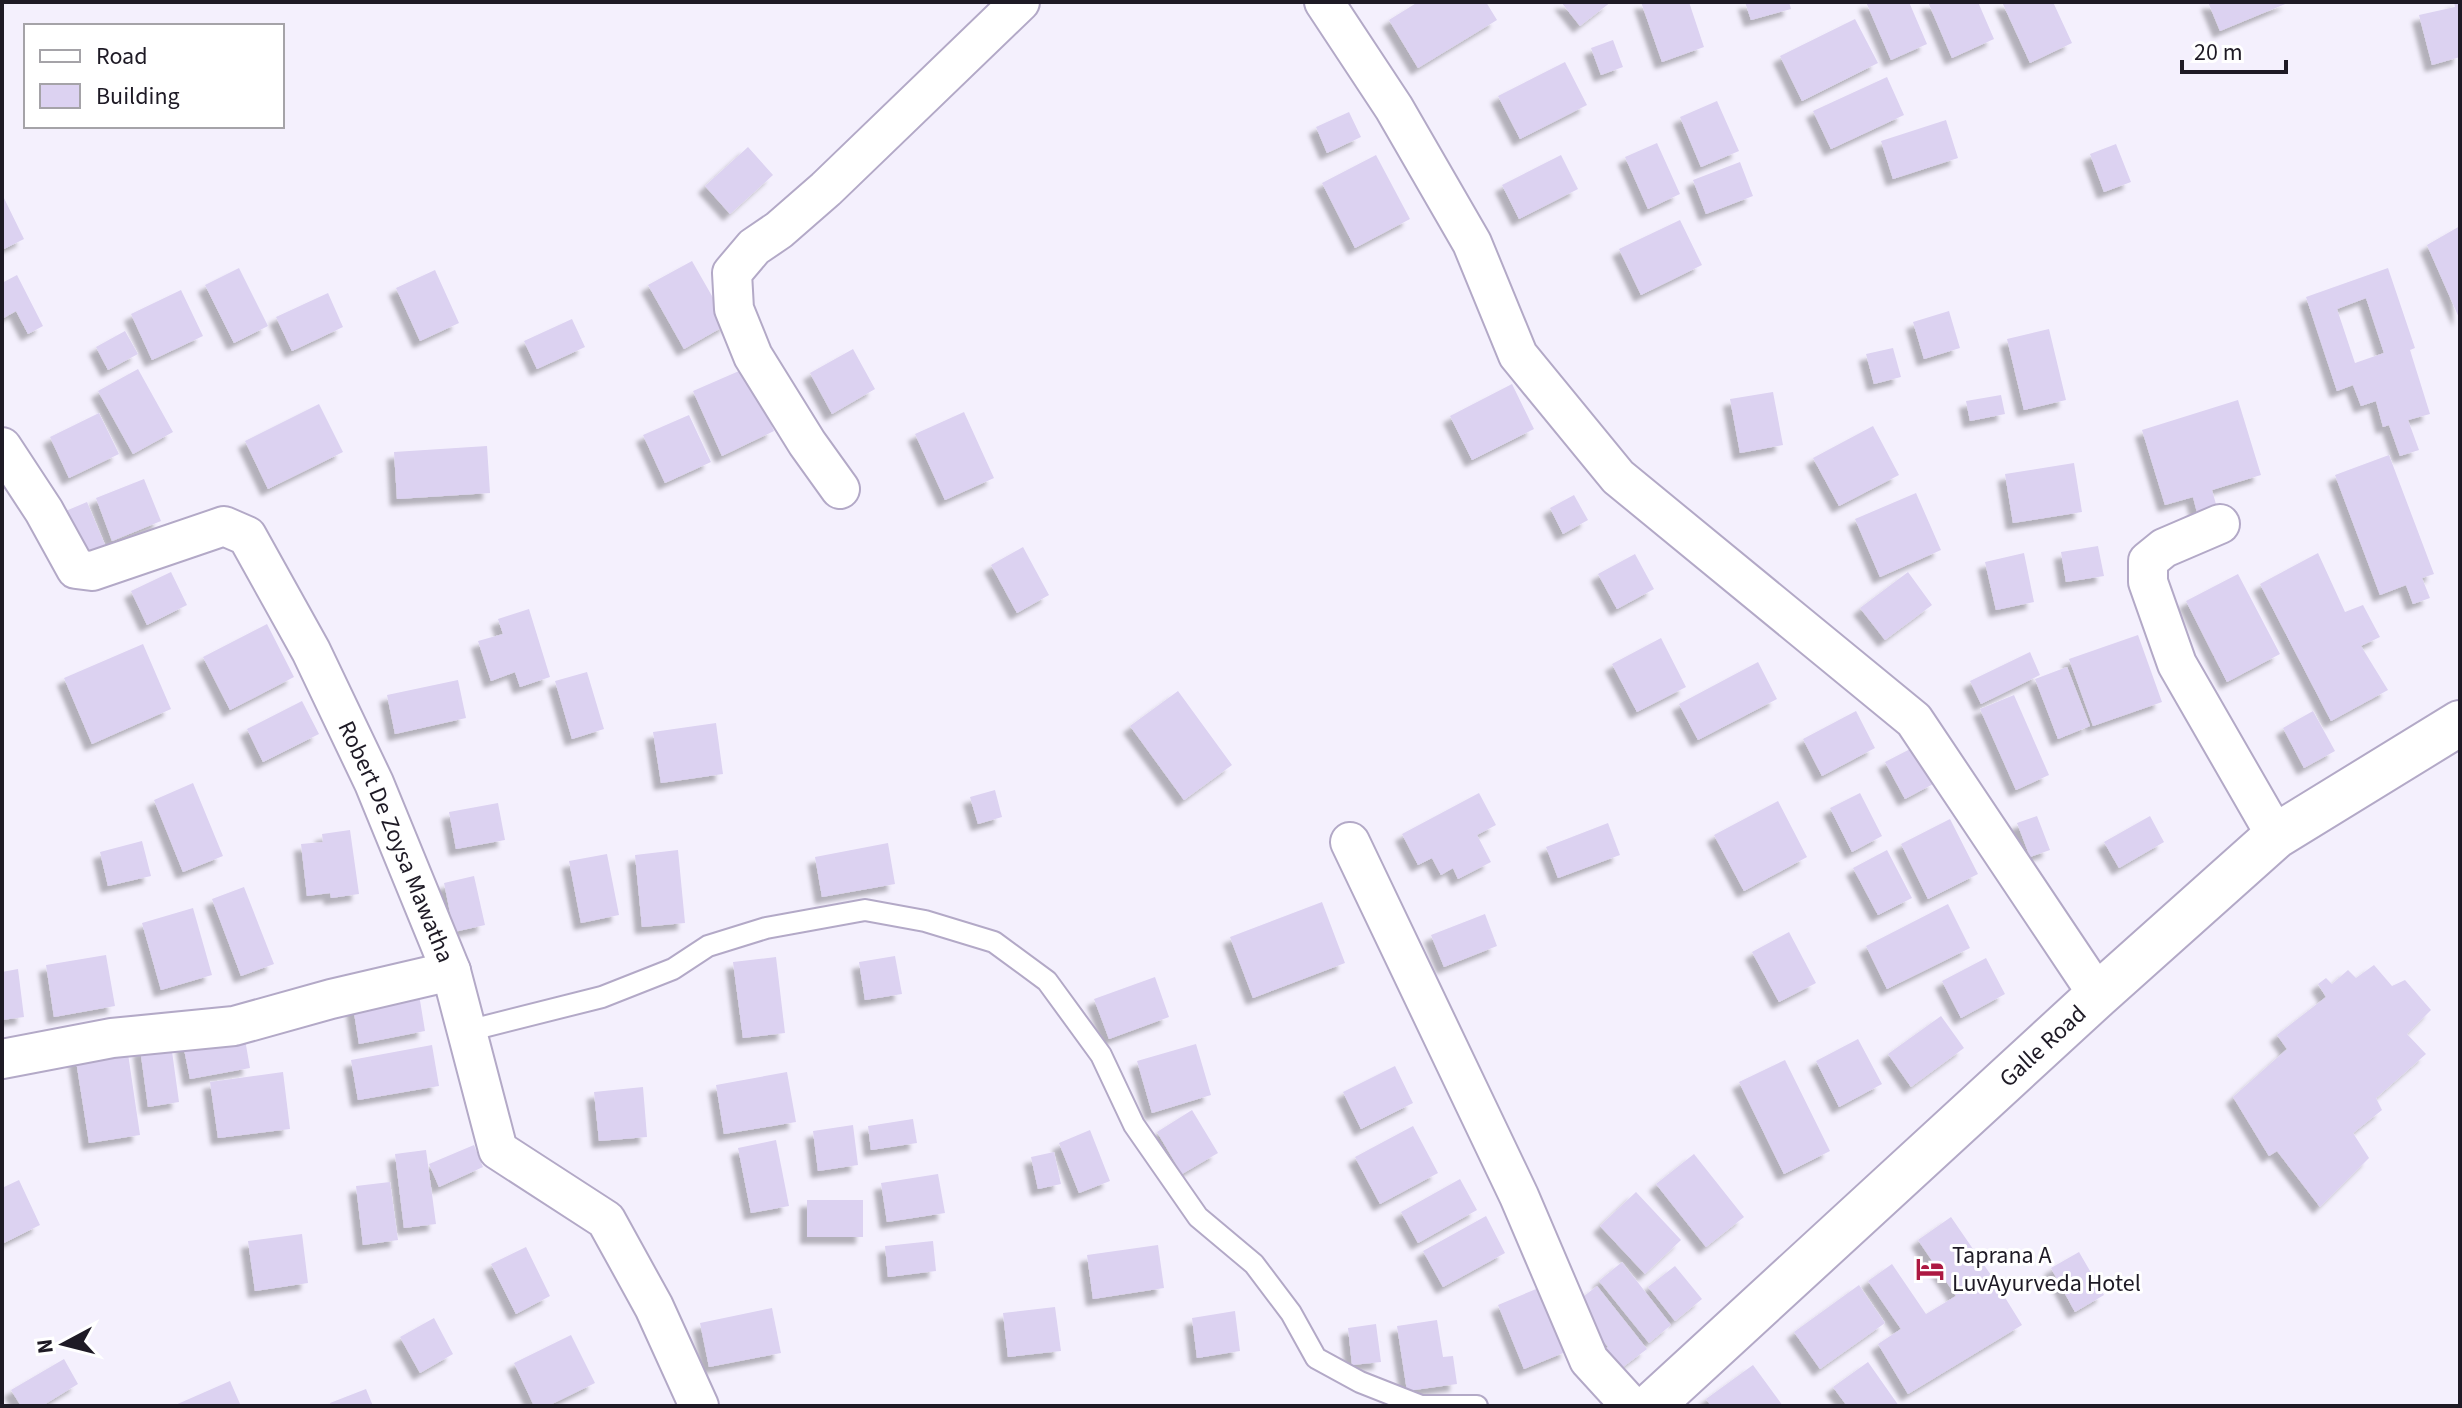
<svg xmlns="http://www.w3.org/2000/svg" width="2462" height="1408" viewBox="0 0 2462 1408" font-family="'Source Sans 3',sans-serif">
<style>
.building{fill:#dcd2f1;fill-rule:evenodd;filter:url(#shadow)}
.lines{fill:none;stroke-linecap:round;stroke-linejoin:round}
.service-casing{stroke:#b3a9c7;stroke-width:24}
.minor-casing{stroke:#b3a9c7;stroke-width:42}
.trunk-casing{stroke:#b3a9c7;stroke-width:48}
.service{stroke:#fff;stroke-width:20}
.minor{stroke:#fff;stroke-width:38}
.trunk{stroke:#fff;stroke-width:44}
.labels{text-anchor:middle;stroke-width:6;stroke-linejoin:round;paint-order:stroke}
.street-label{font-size:24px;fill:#1e1a25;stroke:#fff}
.poi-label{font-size:24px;fill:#1e1a25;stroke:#fff;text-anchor:start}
</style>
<defs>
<filter id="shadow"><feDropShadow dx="-7" dy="7" stdDeviation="2" flood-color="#0004"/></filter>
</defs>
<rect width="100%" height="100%" fill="#f4f0fd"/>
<path class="building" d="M1418 2H1486L1497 20 1418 68 1389 20Z
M1561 2H1611L1580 26Z
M1641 2H1689L1704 47 1662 62Z
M1745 2H1789L1791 9 1751 20Z
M1866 2H1909L1927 44 1891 60Z
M1928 2H1978L1994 39 1952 58Z
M2002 2H2053L2072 43 2030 63Z
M2208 2H2290L2220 31Z
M2454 2H2460V57L2432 65 2419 15 2455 7Z
M1855 19 1878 63 1802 101 1780 56Z
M1613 40 1623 67 1601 75 1591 48Z
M1565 62 1587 105 1520 139 1498 96Z
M1887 77 1904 115 1831 149 1813 111Z
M1717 101 1739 151 1701 167 1680 117Z
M1349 112 1361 137 1327 153 1316 127Z
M1946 120 1958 158 1893 179 1881 141Z
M1657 143 1680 194 1648 209 1625 157Z
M2116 144 2131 182 2104 192 2090 154Z
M748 147 773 175 730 214 705 186Z
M1376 155 1410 219 1355 248 1322 183Z
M1561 155 1578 189 1519 219 1502 185Z
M1740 162 1753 196 1706 214 1693 180Z
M2 194 24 239 2 250Z
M1680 220 1702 265 1641 295 1619 249Z
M2460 226V320L2427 245Z
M692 261 728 324 684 349 648 285Z
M239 268 268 326 234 343 205 285Z
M2388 268 2415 348 2410 350 2430 414 2408 420 2419 450 2400 456 2389 425 2383 427 2376 401 2361 406 2353 385 2337 391 2306 297ZM2366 298 2384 353 2355 363 2337 309Z
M435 270 459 323 420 341 396 288Z
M17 275 43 326 28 334 16 311 2 319V283Z
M181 290 203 336 152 360 131 314Z
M328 293 343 327 292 351 276 317Z
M1949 311 1960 348 1924 359 1913 322Z
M572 319 585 347 537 369 524 341Z
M2049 329 2066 400 2024 410 2007 339Z
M125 331 138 354 108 370 96 347Z
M1893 348 1901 377 1874 384 1866 354Z
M853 349 875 389 832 414 810 373Z
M746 368 774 431 722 456 693 391Z
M138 369 173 432 133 454 98 391Z
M1512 384 1534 429 1472 460 1450 416Z
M1773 392 1783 445 1740 453 1730 399Z
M2001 395 2005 414 1970 421 1966 401Z
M2238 400 2261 475 2212 490 2219 515 2199 520 2193 497 2165 505 2142 430Z
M319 404 343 452 268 489 245 441Z
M964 412 994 478 945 500 915 434Z
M99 413 119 454 69 478 50 437Z
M689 415 711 462 665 483 643 435Z
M1873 426 1899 475 1839 506 1813 458Z
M487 446 490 493 397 499 394 452Z
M2389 455 2434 574 2422 578 2430 598 2413 604 2406 585 2380 595 2335 475Z
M2074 463 2082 512 2013 523 2005 474Z
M144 479 161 521 112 541 96 498Z
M1916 493 1941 550 1880 577 1855 519Z
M1574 495 1588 520 1563 534 1550 508Z
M87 502 106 547 81 558 61 513Z
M2098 546 2104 576 2066 582 2061 552Z
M1023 547 1049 595 1017 613 991 565Z
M2024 553 2034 602 1996 610 1985 562Z
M2318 553 2345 612 2363 605 2380 637 2361 646 2388 690 2331 721 2260 584Z
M1635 554 1654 589 1617 609 1598 574Z
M171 572 187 605 147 625 131 591Z
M1908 572 1932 605 1885 640 1860 608Z
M2238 574 2280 654 2227 682 2186 601Z
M529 609 550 677 520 687 515 672 491 681 478 641 503 634 498 619Z
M267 624 294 677 230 710 203 657Z
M2138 635 2162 702 2093 726 2069 659Z
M1661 638 1686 687 1637 712 1612 664Z
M143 644 171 709 92 744 64 678Z
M2030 652 2040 675 1981 704 1970 681Z
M1758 662 1777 699 1698 740 1679 704Z
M2067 667 2090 726 2058 739 2035 679Z
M587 672 604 729 572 739 555 681Z
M458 680 466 718 395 734 387 695Z
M1178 691 1232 765 1184 800 1130 726Z
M2014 695 2049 775 2016 790 1980 709Z
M302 701 319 734 263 762 247 729Z
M1856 711 1875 748 1822 776 1803 739Z
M2313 711 2335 751 2304 768 2283 728Z
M716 723 723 774 661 783 653 732Z
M1916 746 1935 783 1905 799 1885 762Z
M193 783 223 856 183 872 154 800Z
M995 790 1002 817 978 824 970 797Z
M1479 793 1496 825 1477 835 1491 862 1458 879 1453 868 1441 875 1432 858 1418 865 1402 834Z
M1860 793 1882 836 1852 852 1830 808Z
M1778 801 1807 857 1744 891 1714 835Z
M498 803 505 840 456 849 449 812Z
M2037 816 2050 850 2030 857 2017 823Z
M2150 816 2164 842 2119 868 2104 842Z
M1950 819 1978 874 1928 899 1901 844Z
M1608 823 1620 855 1558 878 1546 847Z
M350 830 359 894 331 898 330 893 307 896 301 844 323 842 322 834Z
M142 841 151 876 108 886 100 852Z
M888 843 895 884 822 897 815 857Z
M678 850 685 923 642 927 635 855Z
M1887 850 1912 898 1878 915 1853 868Z
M607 854 619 915 581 923 569 861Z
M474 876 485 925 454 932 444 883Z
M244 887 274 964 241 976 212 899Z
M1322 902 1345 963 1253 998 1230 937Z
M1948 904 1970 948 1887 989 1866 946Z
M193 908 212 975 161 990 142 923Z
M1485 914 1497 946 1444 967 1431 935Z
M1789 932 1816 983 1779 1002 1752 952Z
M106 955 115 1006 54 1017 46 965Z
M895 956 902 994 865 1000 859 962Z
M776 957 785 1033 743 1038 733 962Z
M1986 958 2005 994 1961 1018 1942 981Z
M2374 965 2392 986 2405 980 2431 1010 2407 1034 2426 1054 2376 1098 2382 1110 2353 1133 2369 1158 2320 1207 2277 1151 2269 1156 2233 1097 2287 1049 2277 1035 2326 997 2318 984 2326 978 2332 984 2348 970 2356 978Z
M18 969 24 1017 2 1020V972Z
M1155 977 1169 1017 1109 1039 1094 999Z
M418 988 425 1031 359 1044 352 1000Z
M1941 1016 1964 1048 1911 1087 1888 1054Z
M243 1028 250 1068 190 1079 182 1039Z
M1858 1039 1882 1084 1839 1107 1816 1061Z
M126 1040 140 1135 89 1143 74 1048Z
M171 1044 179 1102 148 1107 140 1048Z
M1196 1044 1211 1095 1152 1113 1137 1061Z
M432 1045 439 1086 358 1100 351 1060Z
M1785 1060 1830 1151 1784 1174 1739 1082Z
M1395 1066 1413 1103 1361 1129 1343 1092Z
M283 1072 290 1129 218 1138 210 1082Z
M787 1072 796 1122 724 1134 716 1085Z
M643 1087 647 1137 599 1141 594 1092Z
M1192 1110 1218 1153 1182 1174 1157 1132Z
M913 1119 917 1143 871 1150 868 1126Z
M853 1125 858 1165 818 1171 813 1131Z
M1413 1126 1438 1173 1380 1204 1355 1157Z
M1090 1130 1110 1181 1079 1193 1059 1143Z
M776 1140 789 1206 751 1213 738 1148Z
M474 1145 483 1167 439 1187 429 1164Z
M426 1150 436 1224 404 1228 395 1154Z
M1054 1152 1061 1184 1038 1189 1031 1157Z
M1694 1154 1744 1217 1706 1247 1656 1184Z
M938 1174 945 1213 887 1222 881 1183Z
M1460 1179 1477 1210 1418 1243 1401 1212Z
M19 1180 40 1225 2 1244V1188Z
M390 1182 398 1240 363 1245 356 1186Z
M1636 1192 1681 1240 1645 1274 1600 1226Z
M807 1200H863V1237H807Z
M1486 1216 1505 1253 1443 1287 1423 1251Z
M1951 1217 1993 1278 2022 1325 1908 1394 1878 1344 1901 1329 1868 1281 1892 1264 1926 1314 1956 1296 1918 1240Z
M302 1234 308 1283 255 1291 248 1241Z
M933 1241 936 1271 888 1277 885 1246Z
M1158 1245 1164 1288 1093 1299 1087 1255Z
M526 1247 550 1296 516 1314 491 1264Z
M2079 1252 2104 1295 2075 1312 2051 1268Z
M1622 1262 1671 1325 1649 1343 1599 1281Z
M1675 1266 1702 1299 1675 1321 1648 1287Z
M1859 1285 1885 1323 1820 1369 1794 1332Z
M1597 1286 1647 1349 1615 1373 1600 1352 1608 1347 1574 1304Z
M1541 1287 1568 1351 1524 1369 1498 1305Z
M1055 1307 1061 1351 1008 1357 1003 1313Z
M772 1308 781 1353 709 1367 700 1323Z
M1235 1311 1240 1351 1197 1358 1192 1318Z
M434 1318 453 1354 420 1373 400 1337Z
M1437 1320 1443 1357 1453 1356 1457 1384 1407 1391 1397 1326Z
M1376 1324 1381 1362 1352 1365 1348 1328Z
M571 1335 595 1383 548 1406H534L514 1363Z
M64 1359 78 1384 42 1406H21L11 1390Z
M1868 1362 1899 1406H1847L1833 1387Z
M1753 1365 1783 1406H1711L1706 1399Z
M230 1381 241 1406H173Z
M366 1389 373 1406H331L330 1403Z"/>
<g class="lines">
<defs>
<path id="service" d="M467 1031 602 997 673 969 708 946 766 928 865 910 925 921 994 942 1047 981 1101 1055 1134 1125 1198 1217 1254 1264 1291 1313 1316 1358 1360 1382 1421 1406H1477"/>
<g id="minor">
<path d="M1324 2 1394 108 1472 243 1518 355 1618 477 1914 720 2098 995"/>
<path id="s1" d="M2 447 44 511 76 569 92 571 224 526 247 536 311 651 374 783 451 971 498 1150 606 1220 654 1307 699 1406"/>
<path d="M840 489 807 443 753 356 734 309 732 273 754 247 779 230 826 189 1020 2"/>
<path d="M2220 524 2164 548 2148 561V582L2177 664 2276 836"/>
<path d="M1350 842 1519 1196 1589 1360 1631 1406"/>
<path d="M2 1059 112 1038 234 1026 331 999 451 971"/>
</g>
<g id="trunk">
<path id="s2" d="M1651 1406 2098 995 2276 836 2460 723"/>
</g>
</defs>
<use href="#service" class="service-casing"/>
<use href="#minor" class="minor-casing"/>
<use href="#trunk" class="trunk-casing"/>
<use href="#service" class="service"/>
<use href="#minor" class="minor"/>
<use href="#trunk" class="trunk"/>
</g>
<defs>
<symbol id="hotel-bare" viewBox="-9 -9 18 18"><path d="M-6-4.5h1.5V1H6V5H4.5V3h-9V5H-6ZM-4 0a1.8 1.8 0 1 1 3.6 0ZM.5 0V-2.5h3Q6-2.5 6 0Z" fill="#ad1942" stroke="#fff" stroke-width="2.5" paint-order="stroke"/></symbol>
</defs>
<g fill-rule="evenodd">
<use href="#hotel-bare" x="1910" y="1249" width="40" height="40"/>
</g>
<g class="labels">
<g class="street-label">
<text dy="8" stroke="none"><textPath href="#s1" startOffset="664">Robert De Zoysa Mawatha</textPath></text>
<text dy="8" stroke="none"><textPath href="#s2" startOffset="532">Galle Road</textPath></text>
</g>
<g class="poi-label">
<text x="1952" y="1263">Taprana A<tspan x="1952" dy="28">LuvAyurveda Hotel</tspan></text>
</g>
</g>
<rect width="2462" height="1408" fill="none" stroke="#1e1a25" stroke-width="8"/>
<rect x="24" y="24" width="260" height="104" fill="#ffffff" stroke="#a5a3a8" stroke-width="2"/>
<rect x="40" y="50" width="40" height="12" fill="#ffffff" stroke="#a5a3a8" stroke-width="2"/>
<text x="96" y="64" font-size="24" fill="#1e1a25">Road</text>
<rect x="40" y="84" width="40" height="24" fill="#dcd2f1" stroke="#a5a3a8" stroke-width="2"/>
<text x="96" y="104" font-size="24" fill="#1e1a25">Building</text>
<g transform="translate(64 1344) rotate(263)" stroke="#ffffff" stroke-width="6" paint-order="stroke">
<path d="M0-6L14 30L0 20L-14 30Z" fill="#1e1a25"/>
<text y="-12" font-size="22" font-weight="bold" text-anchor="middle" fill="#1e1a25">N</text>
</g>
<path d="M2182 60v12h104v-12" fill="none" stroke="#1e1a25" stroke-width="4"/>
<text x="2194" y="60" font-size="24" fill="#1e1a25" stroke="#ffffff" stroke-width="6" paint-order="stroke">20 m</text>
</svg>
